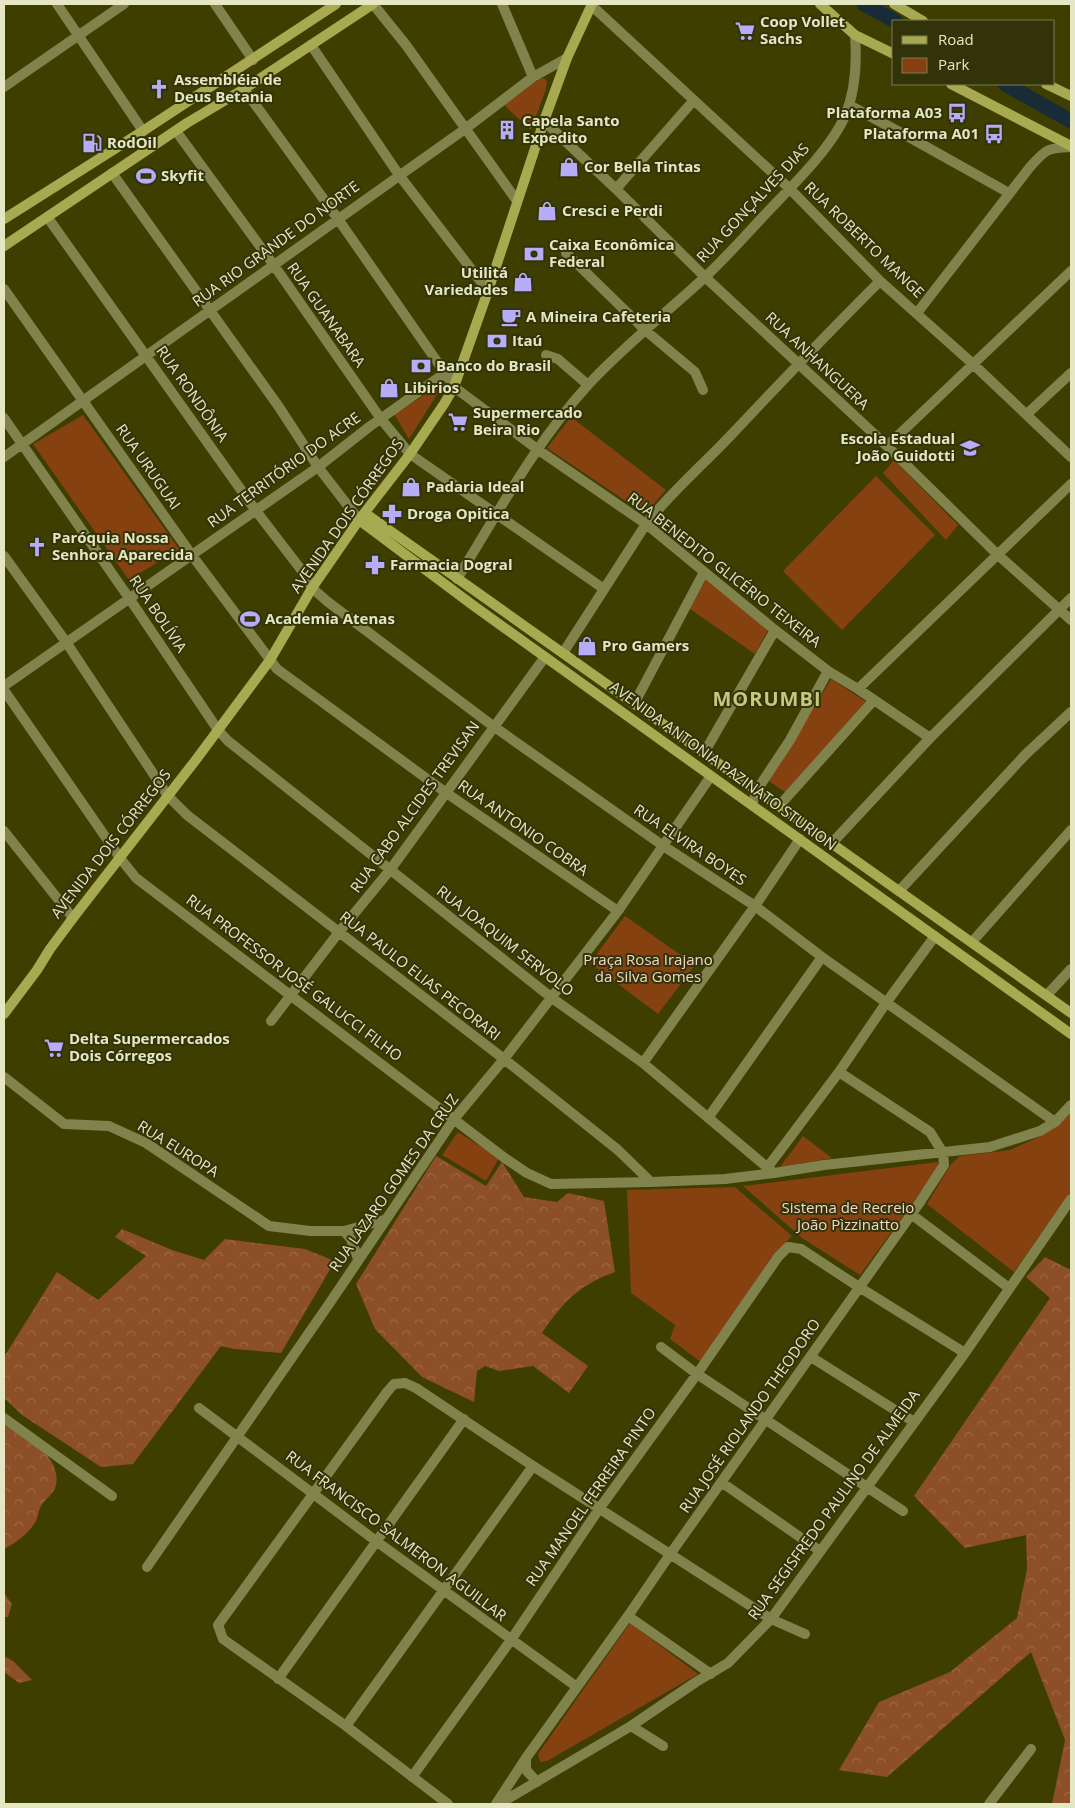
<svg xmlns="http://www.w3.org/2000/svg" width="1075" height="1808" viewBox="0 0 1075 1808" font-family="'Open Sans',sans-serif">
<style>
.forest{fill:url(#forest-crowns)}
.park{fill:#864110}
.lines{fill:none;stroke-linecap:round;stroke-linejoin:round}
.river{stroke:#172c36;stroke-width:15}
.street{stroke:#81834d;stroke-width:10}
.secondary{stroke:#a8aa51;stroke-width:10}
.labels{text-anchor:middle;stroke-width:4;stroke-linejoin:round;paint-order:stroke}
.poi-label{font-size:15px;font-weight:bold;fill:#e5e7c2;stroke:#33330a;text-anchor:start}
.street-label{font-size:15px;fill:#e5e7c2;stroke:#33330a}
.park-label{font-size:15px;fill:#f3d6c6;stroke:#33330a}
.district-label{font-size:20px;font-weight:bold;letter-spacing:1px;fill:#c6c87d;stroke:#33330a}
</style>
<defs>
<pattern id="forest-crowns" width="20" height="18" patternUnits="userSpaceOnUse" patternTransform="scale(1.25)"><rect width="20" height="18" fill="#8d4f28"/><path d="M2 6a3 3 0 1 1 6 0M12 15a3 3 0 1 1 6 0" fill="none" stroke="#9d6846"/></pattern>
</defs>
<rect width="100%" height="100%" fill="#3e3e00"/>
<path class="forest" d="M436 1156 486 1186 502 1162 524 1197 557 1202 568 1193 604 1201 615 1272C579 1285 563 1302 542 1333L588 1366 569 1393 533 1366 499 1371 485 1366 477 1371 474 1402 422 1377 375 1329 356 1284Z
M122 1229 172 1250 204 1260 225 1239 305 1249 335 1261 281 1353 234 1349 221 1346 133 1464 101 1467 22 1415 4 1398V1357L57 1272 98 1300 146 1256 115 1237Z
M1045 1257 1071 1270V1804H1052L1065 1740 1031 1652 887 1777 839 1770 879 1702 950 1672 1017 1618 1027 1569 1026 1535 965 1548 914 1496 1050 1298 1026 1277Z
M4 1418C23 1433 62 1456 56 1485 54 1494 45 1499 41 1506 38 1511 38 1517 36 1521 29 1533 16 1543 4 1549Z
M4 1593 12 1604 8 1617H4Z
M4 1656 13 1661 32 1680 19 1683 4 1672Z"/>
<path class="park" d="M544 78 547 81 546 89 531 130 504 105 539 79Z
M445 382 409 439 394 414Z
M83 415 179 549 129 580 33 444Z
M571 417 666 490 645 514 547 448Z
M894 460 958 525 946 540 883 473Z
M876 476 935 535 842 630 783 571Z
M707 578 768 630 755 654 690 609Z
M831 679 868 703 785 792 769 781Z
M625 916 695 965 658 1014 590 963Z
M1071 1109V1191L1014 1272 927 1204 951 1164 960 1156 1010 1150 1039 1137Z
M458 1132 499 1158 486 1181 442 1155Z
M803 1136 832 1158 780 1167Z
M938 1162 939 1167 860 1275 802 1238 743 1186Z
M735 1187 792 1236 771 1258 701 1362 670 1339 675 1325 631 1293 627 1190Z
M630 1623 698 1674 547 1761 540 1762 538 1754Z"/>
<g class="lines">
<path class="river" d="M864 4 895 21
M1005 84 1071 121"/>
<path class="street" d="M57 4 143 131
M215 4 253 60
M373 4 406 45 517 201
M502 4 533 77
M591 5 790 189 880 281 973 364 1071 457
M311 45 399 175 488 291
M4 87 124 4
M244 89 338 219 445 373H450
M849 105 907 136 1009 193
M544 121 616 189 705 277 887 446 997 554 1071 620
M176 131 273 264 381 419 410 454 604 589
M112 173 279 407 318 467 359 520
M616 189 694 100
M48 218 256 511 306 576 312 588 328 602 493 726 662 845 755 906 822 957 1055 1122
M566 253 645 330 695 372 703 390
M4 289 191 554 277 669 445 792 618 911
M917 313 1030 167C1046 149 1047 148 1071 147
M546 355 558 359 588 385
M1027 414 1071 373
M4 418 129 598 218 730 228 741 552 998 643 1063 774 1173
M887 446 1071 271
M4 457 465 129 533 77 567 58
M4 556 66 642 168 796 187 815 504 1059 618 1150 651 1182
M457 579C498 513 535 443 588 385 624 346 665 314 704 278 729 255 751 229 775 204 798 180 832 146 845 116 856 90 857 62 855 35
M563 653 646 524C672 491 704 464 733 433 781 382 830 331 880 281
M4 686 318 467 369 427 445 373 454 387 537 449 646 524 775 630 828 671 858 689 930 738
M858 689 1071 484
M4 690 120 858 136 878 506 1159 527 1173 551 1184 651 1182 725 1179 774 1173 824 1165 990 1147 1040 1131 1055 1122 1071 1105
M634 704 704 572
M704 753 775 630
M753 806V802L757 790 790 740 828 671
M779 806 874 700
M4 831 73 918
M832 843 930 738 1071 598
M899 891 1025 755 1071 712
M972 942 1071 830
M1047 995 1071 969
M271 1021 339 932 390 870 545 657
M643 1063 755 906 800 839
M4 1077 64 1124 109 1126 146 1143 269 1226 310 1231H344
M708 1118 822 957
M767 1168 839 1072 886 1003 935 936
M911 1214 1009 1288
M358 1259 351 1239 344 1231 384 1220
M661 1347 697 1374 903 1511
M811 1357 914 1422
M199 1408 376 1541 577 1687
M4 1418 112 1496
M721 1482 820 1551
M147 1567 329 1304 454 1119 504 1059 618 911 711 776
M628 1616 711 1674
M278 1679 464 1419
M346 1726 533 1466
M631 1726 663 1746
M526 1760V1770L537 1782
M412 1777 511 1640 599 1509 697 1374 778 1257 788 1247 801 1249 859 1287 965 1353
M448 1804 346 1726 223 1639 218 1625 387 1392 394 1384 405 1383 416 1388 533 1466 771 1619 805 1634
M496 1804 526 1758 628 1616 671 1553 920 1202 944 1165 943 1153 930 1132 839 1072
M499 1804 631 1726 696 1682 728 1663 771 1619 965 1353 1071 1199
M989 1804 1031 1749"/>
<path class="secondary" d="M820 4 855 35 894 54
M894 4 923 21
M951 84 1071 146
M1046 84 1071 96
M4 219 143 131 336 4
M4 246 187 123 244 89 373 4
M365 513 1071 1013
M359 520 474 606 1071 1034
M4 1014 37 970 50 949 73 918 195 761 270 660 312 588 359 520 410 454 444 404 454 387 488 291 544 121 567 58 592 4"/>
</g>
<defs>
<symbol id="supermarket-bare" viewBox="-9 -9 18 18"><path d="M-6-5.5h2.5l.6 2H6L4.5 2H-2.5L-4.4-4H-6ZM-1.5 3.2a1.3 1.3 0 1 0 .1 0ZM3 3.2a1.3 1.3 0 1 0 .1 0Z" fill="#b6acf8" stroke="#33330a" stroke-width="2.5" paint-order="stroke"/></symbol>
<symbol id="church-bare" viewBox="-9 -9 18 18"><path d="M-1.2-6h2.4v3.5h3.3v2.4h-3.3V6h-2.4V-.1h-3.3v-2.4h3.3Z" fill="#b6acf8" stroke="#33330a" stroke-width="2.5" paint-order="stroke"/></symbol>
<symbol id="bus-bare" viewBox="-9 -9 18 18"><path d="M-5-6H5V4H4V6H2V4H-2V6H-4V4H-5ZM-3.5-4V0h7V-4ZM-3.5 1.2v1.5H-2V1.2ZM2 1.2v1.5H3.5V1.2Z" fill="#b6acf8" stroke="#33330a" stroke-width="2.5" paint-order="stroke"/></symbol>
<symbol id="building-bare" viewBox="-9 -9 18 18"><path d="M-4-6H4V6H1V3H-1V6H-4ZM-2.5-4.3h1.7v1.8h-1.7ZM.8-4.3h1.7v1.8H.8ZM-2.5-1h1.7V.8h-1.7ZM.8-1h1.7V.8H.8Z" fill="#b6acf8" stroke="#33330a" stroke-width="2.5" paint-order="stroke"/></symbol>
<symbol id="fuel-bare" viewBox="-9 -9 18 18"><path d="M-5.5-6h7V0h2V4h1.3V-2.5L3-4.5l.8-.8L6-3V5H2.5V1h-1V6h-7ZM-4.2-4.7v3.2H.2V-4.7Z" fill="#b6acf8" stroke="#33330a" stroke-width="2.5" paint-order="stroke"/></symbol>
<symbol id="shop-bare" viewBox="-9 -9 18 18"><path d="M-5-2.5h2.3a2.7 3.5 0 0 1 5.4 0H5L5.5 6h-11ZM-1.5-2.5h3a1.5 2.3 0 0 0-3 0Z" fill="#b6acf8" stroke="#33330a" stroke-width="2.5" paint-order="stroke"/></symbol>
<symbol id="stadium-bare" viewBox="-9 -9 18 18"><path d="M0-5a6.5 5 0 1 0 0 10a6.5 5 0 1 0 0-10ZM-3.5-1.8h7v3.6h-7Z" fill="#b6acf8" stroke="#33330a" stroke-width="2.5" paint-order="stroke"/></symbol>
<symbol id="bank-bare" viewBox="-9 -9 18 18"><path d="M-6-4H6V4H-6ZM0-2.3a2.3 2.3 0 1 0 0 4.6a2.3 2.3 0 1 0 0-4.6Z" fill="#b6acf8" stroke="#33330a" stroke-width="2.5" paint-order="stroke"/></symbol>
<symbol id="cafe-bare" viewBox="-9 -9 18 18"><path d="M-5.5-4.5H6V0H3Q3 3.5 0 3.5H-2.5Q-5.5 3.5-5.5 0ZM3-3.2v2h1.7v-2ZM-6 4.5H4V6H-6Z" fill="#b6acf8" stroke="#33330a" stroke-width="2.5" paint-order="stroke"/></symbol>
<symbol id="school-bare" viewBox="-9 -9 18 18"><path d="M0-5L7-2L0 1L-7-2ZM-4 1L0 2.5L4 1V4Q0 6-4 4Z" fill="#b6acf8" stroke="#33330a" stroke-width="2.5" paint-order="stroke"/></symbol>
<symbol id="pharmacy-bare" viewBox="-9 -9 18 18"><path d="M-2-6h4v4h4v4h-4v4h-4v-4h-4v-4h4Z" fill="#b6acf8" stroke="#33330a" stroke-width="2.5" paint-order="stroke"/></symbol>
</defs>
<g fill-rule="evenodd">
<use href="#supermarket-bare" x="731" y="17" width="28" height="28"/>
<use href="#church-bare" x="145" y="75" width="28" height="28"/>
<use href="#bus-bare" x="943" y="99" width="28" height="28"/>
<use href="#building-bare" x="493" y="116" width="28" height="28"/>
<use href="#bus-bare" x="980" y="120" width="28" height="28"/>
<use href="#fuel-bare" x="78" y="129" width="28" height="28"/>
<use href="#shop-bare" x="555" y="153" width="28" height="28"/>
<use href="#stadium-bare" x="132" y="162" width="28" height="28"/>
<use href="#shop-bare" x="533" y="197" width="28" height="28"/>
<use href="#bank-bare" x="520" y="240" width="28" height="28"/>
<use href="#shop-bare" x="509" y="268" width="28" height="28"/>
<use href="#cafe-bare" x="497" y="303" width="28" height="28"/>
<use href="#bank-bare" x="483" y="327" width="28" height="28"/>
<use href="#bank-bare" x="407" y="352" width="28" height="28"/>
<use href="#shop-bare" x="375" y="374" width="28" height="28"/>
<use href="#supermarket-bare" x="444" y="408" width="28" height="28"/>
<use href="#school-bare" x="956" y="434" width="28" height="28"/>
<use href="#shop-bare" x="397" y="473" width="28" height="28"/>
<use href="#pharmacy-bare" x="378" y="500" width="28" height="28"/>
<use href="#church-bare" x="23" y="533" width="28" height="28"/>
<use href="#pharmacy-bare" x="361" y="551" width="28" height="28"/>
<use href="#stadium-bare" x="236" y="605" width="28" height="28"/>
<use href="#shop-bare" x="573" y="632" width="28" height="28"/>
<use href="#supermarket-bare" x="40" y="1034" width="28" height="28"/>
</g>
<g class="labels">
<g class="poi-label">
<text x="760" y="27">Coop Vollet<tspan x="760" dy="17">Sachs</tspan></text>
<text x="174" y="85">Assembléia de<tspan x="174" dy="17">Deus Betania</tspan></text>
<text x="942" y="118" text-anchor="end">Plataforma A03</text>
<text x="522" y="126">Capela Santo<tspan x="522" dy="17">Expedito</tspan></text>
<text x="979" y="139" text-anchor="end">Plataforma A01</text>
<text x="107" y="148">RodOil</text>
<text x="584" y="172">Cor Bella Tintas</text>
<text x="161" y="181">Skyfit</text>
<text x="562" y="216">Cresci e Perdi</text>
<text x="549" y="250">Caixa Econômica<tspan x="549" dy="17">Federal</tspan></text>
<text x="508" y="278" text-anchor="end">Utilitá<tspan x="508" dy="17">Variedades</tspan></text>
<text x="526" y="322">A Mineira Cafeteria</text>
<text x="512" y="346">Itaú</text>
<text x="436" y="371">Banco do Brasil</text>
<text x="404" y="393">Libirios</text>
<text x="473" y="418">Supermercado<tspan x="473" dy="17">Beira Rio</tspan></text>
<text x="955" y="444" text-anchor="end">Escola Estadual<tspan x="955" dy="17">João Guidotti</tspan></text>
<text x="426" y="492">Padaria Ideal</text>
<text x="407" y="519">Droga Opitica</text>
<text x="52" y="543">Paróquia Nossa<tspan x="52" dy="17">Senhora Aparecida</tspan></text>
<text x="390" y="570">Farmacia Dogral</text>
<text x="265" y="624">Academia Atenas</text>
<text x="602" y="651">Pro Gamers</text>
<text x="69" y="1044">Delta Supermercados<tspan x="69" dy="17">Dois Córregos</tspan></text>
</g>
<g class="street-label">
<text transform="translate(753 203) rotate(-47)" y="5">RUA GONÇALVES DIAS</text>
<text transform="translate(864 240) rotate(44)" y="5">RUA ROBERTO MANGE</text>
<text transform="translate(276 244) rotate(-36)" y="5">RUA RIO GRANDE DO NORTE</text>
<text transform="translate(326 315) rotate(55)" y="5">RUA GUANABARA</text>
<text transform="translate(817 361) rotate(43)" y="5">RUA ANHANGUERA</text>
<text transform="translate(192 394) rotate(55)" y="5">RUA RONDÔNIA</text>
<text transform="translate(148 467) rotate(55)" y="5">RUA URUGUAI</text>
<text transform="translate(284 470) rotate(-36)" y="5">RUA TERRITÓRIO DO ACRE</text>
<text transform="translate(347 516) rotate(-55)" y="5">AVENIDA DOIS CÓRREGOS</text>
<text transform="translate(724 570) rotate(38)" y="5">RUA BENEDITO GLICÉRIO TEIXEIRA</text>
<text transform="translate(158 614) rotate(56)" y="5">RUA BOLÍVIA</text>
<text transform="translate(723 766) rotate(36)" y="5">AVENIDA ANTONIA PAZINATO STURION</text>
<text transform="translate(415 807) rotate(-54)" y="5">RUA CABO ALCIDES TREVISAN</text>
<text transform="translate(523 828) rotate(35)" y="5">RUA ANTONIO COBRA</text>
<text transform="translate(111 844) rotate(-52)" y="5">AVENIDA DOIS CÓRREGOS</text>
<text transform="translate(690 845) rotate(34)" y="5">RUA ELVIRA BOYES</text>
<text transform="translate(505 941) rotate(38)" y="5">RUA JOAQUIM SERVOLO</text>
<text transform="translate(420 976) rotate(38)" y="5">RUA PAULO ELIAS PECORARI</text>
<text transform="translate(294 978) rotate(37)" y="5">RUA PROFESSOR JOSÉ GALUCCI FILHO</text>
<text transform="translate(178 1149) rotate(32)" y="5">RUA EUROPA</text>
<text transform="translate(394 1183) rotate(-55)" y="5">RUA LAZARO GOMES DA CRUZ</text>
<text transform="translate(750 1416) rotate(-55)" y="5">RUA JOSÉ RIOLANDO THEODORO</text>
<text transform="translate(591 1497) rotate(-55)" y="5">RUA MANOEL FERREIRA PINTO</text>
<text transform="translate(834 1505) rotate(-54)" y="5">RUA SEGISFREDO PAULINO DE ALMEIDA</text>
<text transform="translate(396 1536) rotate(37)" y="5">RUA FRANCISCO SALMERON AGUILLAR</text>
</g>
<g class="park-label">
<text x="648" y="965">Praça Rosa Irajano<tspan x="648" dy="17">da Silva Gomes</tspan></text>
<text x="848" y="1213">Sistema de Recreio<tspan x="848" dy="17">João Pìzzinatto</tspan></text>
</g>
<g class="district-label">
<text x="767" y="706">MORUMBI</text>
</g>
</g>
<rect width="1075" height="1808" fill="none" stroke="#e5e7c2" stroke-width="10"/>
<rect x="892" y="20" width="162" height="65" fill="#33330a" stroke="#7a7b54"/>
<rect x="902" y="36" width="25" height="8" fill="#a8aa51" stroke="#7a7b54"/>
<text x="938" y="45" font-size="15" fill="#e5e7c2">Road</text>
<rect x="902" y="58" width="25" height="15" fill="#864110" stroke="#7a7b54"/>
<text x="938" y="70" font-size="15" fill="#e5e7c2">Park</text>
</svg>
